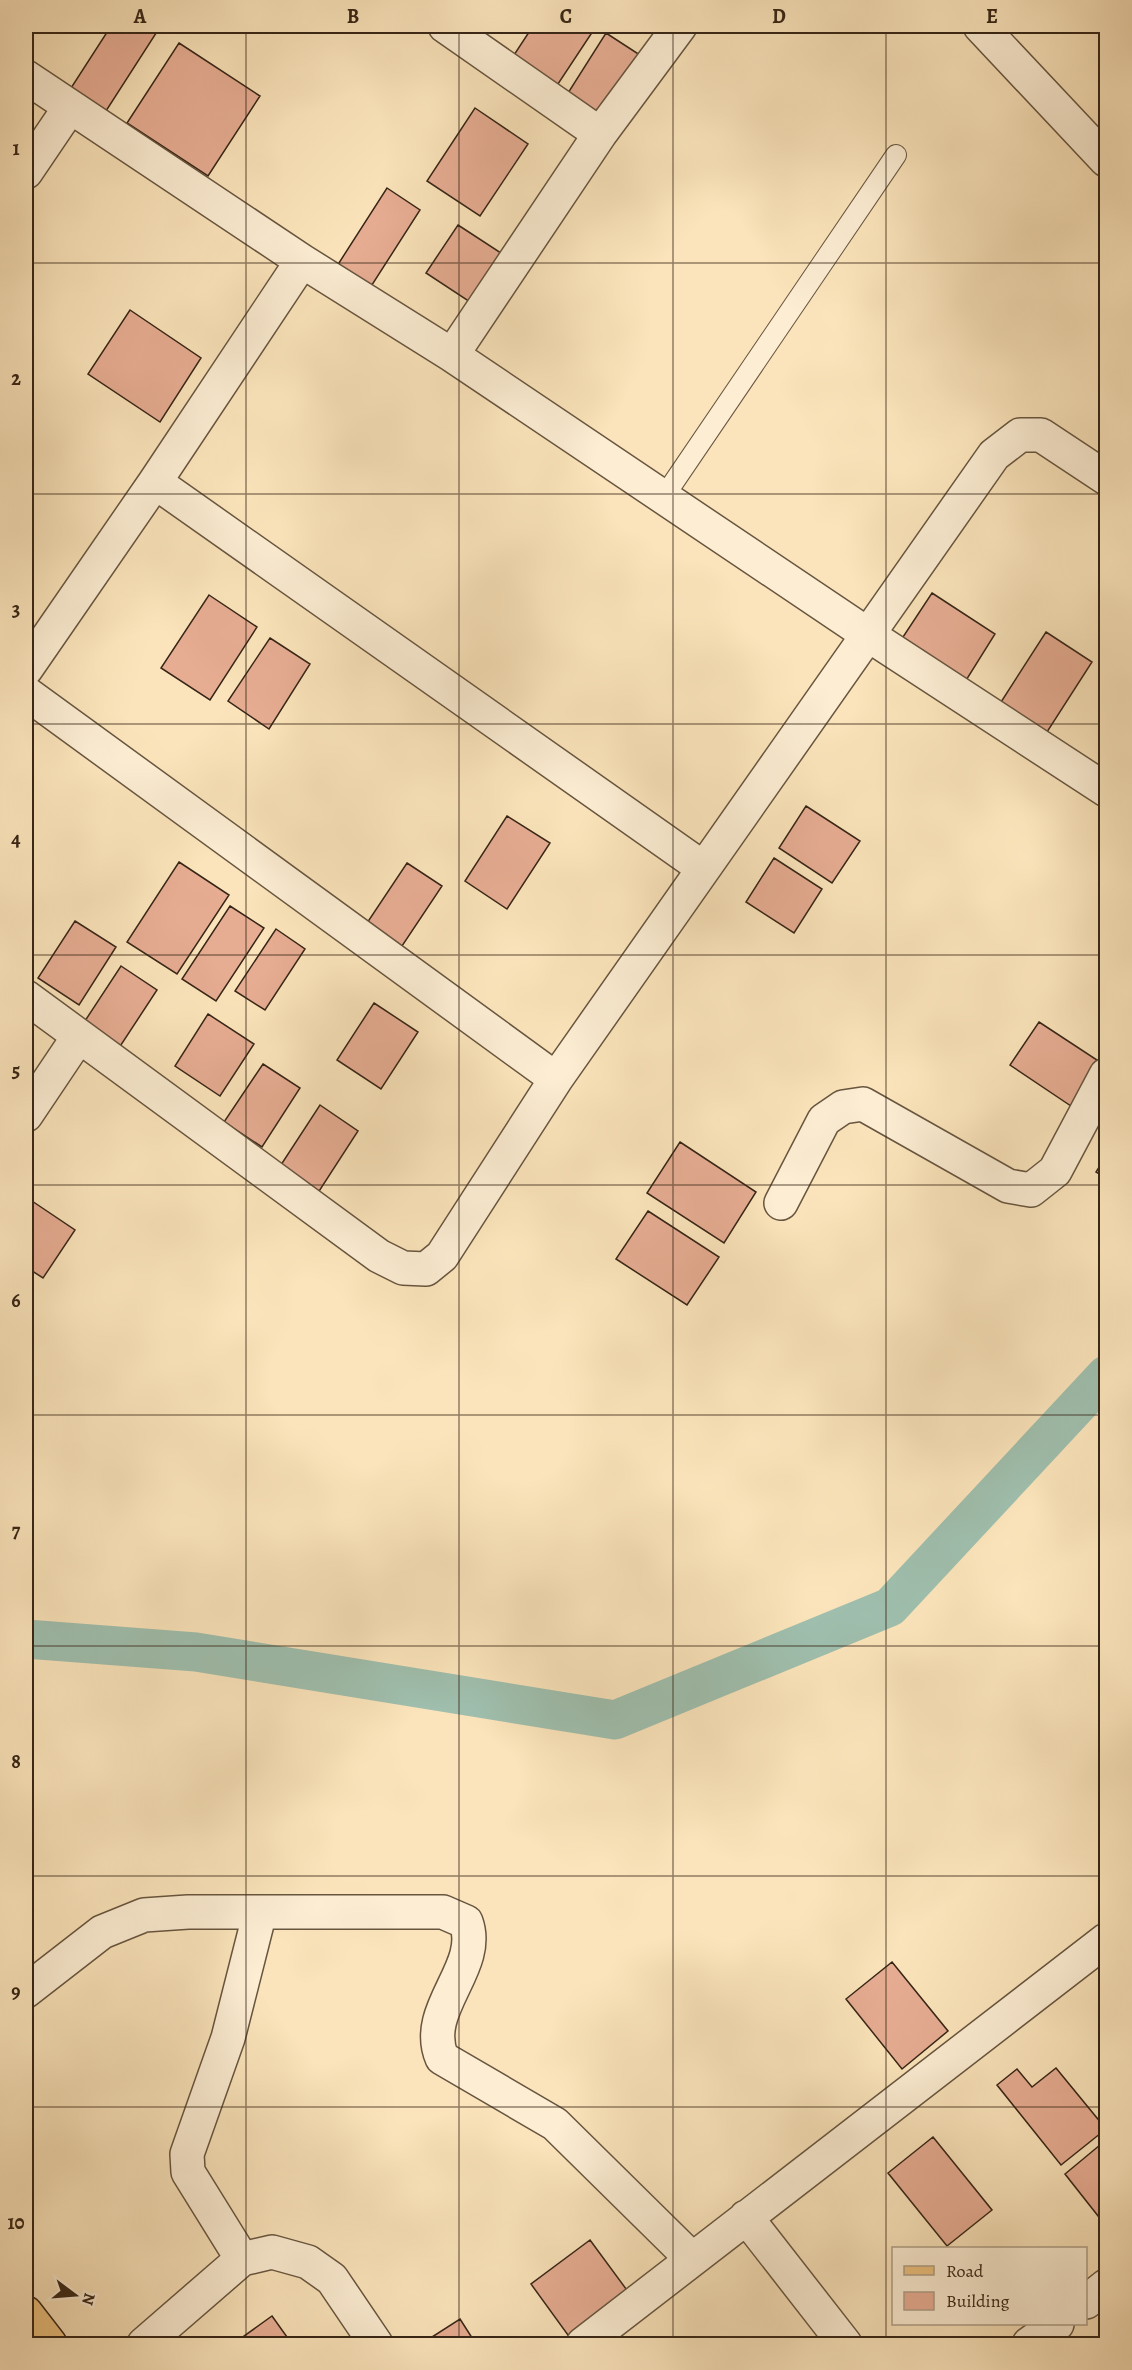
<svg xmlns="http://www.w3.org/2000/svg" width="1132" height="2370" viewBox="0 0 1132 2370" font-family="Alegreya,serif">
<style>
.lines{fill:none;stroke-linecap:round;stroke-linejoin:round}
.canal{stroke:#9fbfae;stroke-width:39}
.building{fill:#e7ad93;stroke:#362516;stroke-width:1.5}
.service-casing{stroke:#67553f;stroke-width:22}
.minor-casing{stroke:#67553f;stroke-width:36}
.primary-casing{stroke:#362516;stroke-width:36}
.service{stroke:#fcedd3;stroke-width:20}
.minor{stroke:#fcedd3;stroke-width:33}
.primary{stroke:#eec27e;stroke-width:33}
.grid{fill:none;stroke:#362516;stroke-width:1.5;stroke-opacity:0.55}
.neatline{fill:none;stroke:#362516;stroke-width:2}
.grid-label{font-size:20px;text-anchor:middle;font-weight:bold;fill:#362516}
</style>
<rect width="100%" height="100%" fill="#fbe4bb"/>
<filter id="stains"><feTurbulence type="fractalNoise" baseFrequency=".00333" numOctaves="4"/><feColorMatrix values="0 0 0 0 .2 0 0 0 0 .09 0 0 0 0 .02 0 0 0 .5 -.17"/></filter>
<radialGradient id="worn" r=".72"><stop offset=".6" stop-color="#630" stop-opacity="0"/><stop offset="1" stop-color="#630" stop-opacity=".3"/></radialGradient>
<g class="lines">
<path class="canal" d="M26 1639 196 1652 615 1720 890 1607 1106 1375"/>
</g>
<path class="building" d="M111 26 160 27 106 111 71 88Z
M533 26H591L595 28 556 87 512 58Z
M606 33 643 57 603 116 568 93Z
M179 43 260 96 208 176 127 123Z
M475 108 528 144 480 216 427 181Z
M387 188 420 210 370 288 337 266Z
M458 225 501 253 470 302 426 273Z
M130 310 201 358 160 422 88 374Z
M932 593 995 634 965 682 901 640Z
M209 595 257 627 210 700 161 668Z
M1046 632 1092 662 1047 732 1001 702Z
M270 638 310 664 269 729 228 701Z
M806 806 860 841 832 883 779 848Z
M507 816 550 843 507 909 465 881Z
M774 858 822 889 794 933 746 902Z
M179 862 229 895 177 974 127 942Z
M407 863 442 886 400 949 365 926Z
M230 906 264 928 216 1001 182 979Z
M75 921 116 947 79 1005 38 978Z
M276 929 305 949 265 1010 235 991Z
M121 966 157 990 117 1051 81 1027Z
M374 1003 418 1032 381 1089 337 1060Z
M208 1014 254 1044 220 1096 175 1066Z
M1039 1022 1100 1062 1071 1106 1010 1065Z
M263 1064 300 1088 262 1147 224 1122Z
M320 1105 358 1131 314 1199 275 1174Z
M680 1142 756 1192 724 1243 647 1193Z
M1106 1156V1178L1096 1172Z
M26 1197 75 1230 43 1278 26 1267Z
M648 1211 719 1257 687 1305 616 1259Z
M892 1962 948 2031 902 2069 846 1999Z
M1056 2068 1106 2129 1061 2165 997 2085 1017 2069 1032 2087Z
M933 2137 992 2210 947 2246 888 2173Z
M1106 2140V2226L1065 2174Z
M590 2240 632 2297 573 2342 531 2284Z
M272 2316 292 2344H233Z
M460 2319 476 2344H421Z"/>
<g class="lines">
<defs>
<path id="service" d="M663 498 896 155"/>
<path id="minor" d="M445 26 600 134
M980 26 1106 160
M26 77 302 261 452 355 867 634 1106 790
M26 172 70 107
M452 355 600 134 680 26
M155 482 703 868
M26 669 155 482 302 261
M26 693 556 1079
M26 997 379 1256 403 1268 426 1269 442 1256 556 1079 994 455 1020 435H1041L1106 478
M26 1115 79 1036
M781 1203 824 1120 843 1107 863 1104 1008 1186 1031 1190 1055 1171 1106 1075
M26 1991 102 1932 144 1915 188 1912H443L466 1922C483 1968 421 2009 442 2058L555 2124 692 2259
M746 2217 845 2344
M242 2259 188 2172 187 2154 228 2038 260 1912
M1086 2302 1106 2286
M144 2344 242 2259 272 2252 308 2262 332 2279 376 2344
M583 2344 1106 1940
M1029 2344 1057 2324"/>
<path id="primary" d="M26 2313 50 2344"/>
</defs>
<use href="#service" class="service-casing"/>
<use href="#minor" class="minor-casing"/>
<use href="#primary" class="primary-casing"/>
<use href="#service" class="service"/>
<use href="#minor" class="minor"/>
<use href="#primary" class="primary"/>
</g>
<path class="grid" d="M246 26V2344M459 26V2344M673 26V2344M886 26V2344M26 263H1106M26 494H1106M26 724H1106M26 955H1106M26 1185H1106M26 1415H1106M26 1646H1106M26 1876H1106M26 2107H1106"/>
<rect width="1132" height="2370" fill="none" stroke="#fbe4bb" stroke-width="66"/>
<rect x="892" y="2247" width="195" height="78" fill="#fcedd3" stroke="#ad9d87" stroke-width="1.5"/>
<rect x="904" y="2266" width="30" height="9" fill="#eec27e" stroke="#ad9d87" stroke-width="1.5"/>
<text x="946" y="2277" font-size="18" fill="#362516">Road</text>
<rect x="904" y="2292" width="30" height="18" fill="#e7ad93" stroke="#ad9d87" stroke-width="1.5"/>
<text x="946" y="2307" font-size="18" fill="#362516">Building</text>
<g transform="translate(75 2295) rotate(106)" stroke="#fcedd3" stroke-width="4.5" paint-order="stroke">
<path d="M0-4.5L10 22L0 15L-10 22Z" fill="#362516"/>
<text y="-9" font-size="16" font-weight="bold" text-anchor="middle" fill="#362516">N</text>
</g>
<rect x="33" y="33" width="1066" height="2304" class="neatline"/>
<g class="grid-label">
<text x="140" y="23">A</text>
<text x="353" y="23">B</text>
<text x="566" y="23">C</text>
<text x="779" y="23">D</text>
<text x="992" y="23">E</text>
<text x="16" y="155">1</text>
<text x="16" y="385">2</text>
<text x="16" y="616">3</text>
<text x="16" y="846">4</text>
<text x="16" y="1077">5</text>
<text x="16" y="1307">6</text>
<text x="16" y="1537">7</text>
<text x="16" y="1768">8</text>
<text x="16" y="1998">9</text>
<text x="16" y="2229">10</text>
</g>
<rect width="100%" height="100%" filter="url(#stains)"/>
<rect width="100%" height="100%" fill="url(#worn)"/>
</svg>
